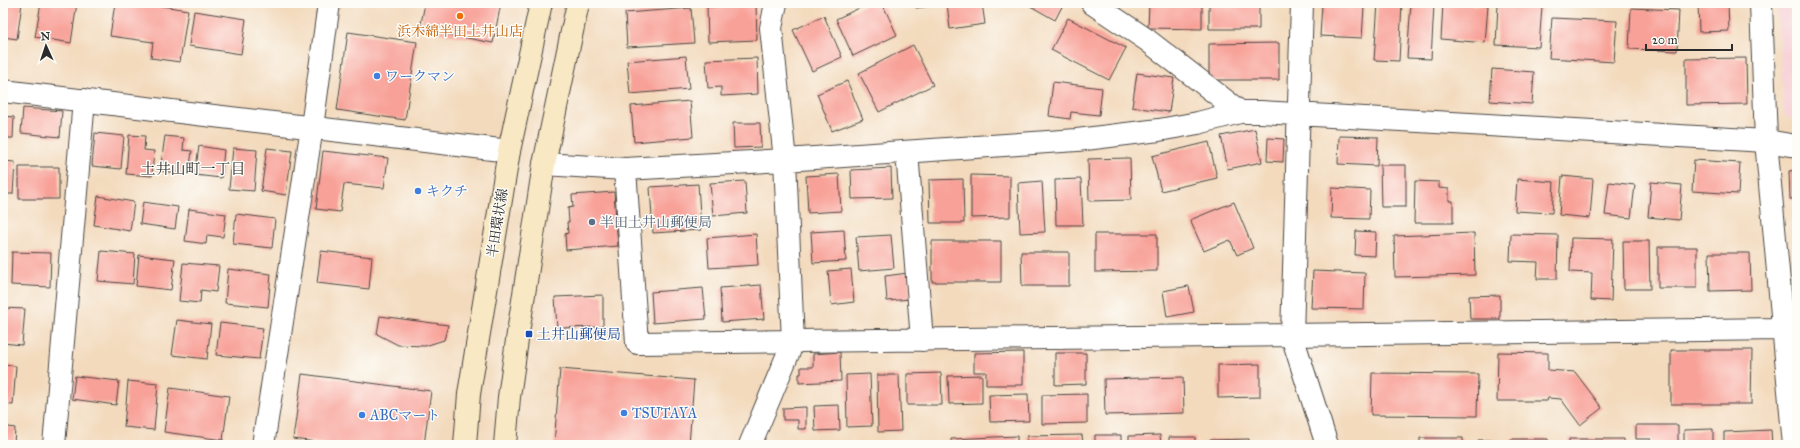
<svg xmlns="http://www.w3.org/2000/svg" width="1800" height="448" viewBox="0 0 1800 448" font-family="'IM FELL Great Primer','Noto Serif JP',serif">
<style>
.built{fill:#f7cfd5}
.building{fill:#f8a198}
.lines{fill:none;stroke-linecap:round;stroke-linejoin:round}
.minor-casing{stroke:#494541;stroke-width:24}
.secondary-casing{stroke:#494541;stroke-width:24}
.minor{stroke:#fff;stroke-width:22}
.secondary{stroke:#f8e8c3;stroke-width:22}
.food-dot{fill:#e8710a;stroke:#fdfcf7;stroke-width:1.5}
.shop-dot{fill:#3f7fe0;stroke:#fdfcf7;stroke-width:1.5}
.service-dot{fill:#5c6f8a;stroke:#fdfcf7;stroke-width:1.5}
.transit-dot{fill:#1a4fb4;stroke:#fdfcf7;stroke-width:1.5}
.labels{text-anchor:middle;stroke-width:3;stroke-linejoin:round;paint-order:stroke}
.food-label{font-size:14px;fill:#c56008;stroke:#fdfcf7}
.shop-label{font-size:14px;fill:#366cbe;stroke:#fdfcf7;text-anchor:start}
.service-label{font-size:14px;fill:#4e5e75;stroke:#fdfcf7;text-anchor:start}
.street-label{font-size:14px;fill:#2b2b2b;stroke:#fdfcf7}
.transit-label{font-size:14px;fill:#164399;stroke:#fdfcf7;text-anchor:start}
.neighbourhood-label{font-size:15px;fill:#2b2b2b;stroke:#fdfcf7}
</style>
<rect width="100%" height="100%" fill="#fdfcf7"/>
<filter id="ink" filterUnits="userSpaceOnUse"><feTurbulence type="fractalNoise" baseFrequency=".025" numOctaves="2"/><feDisplacementMap in="SourceGraphic" scale="8" xChannelSelector="R" yChannelSelector="G"/><feConvolveMatrix kernelMatrix="1 2 1 2 8 2 1 2 1" color-interpolation-filters="sRGB"/></filter>
<filter id="wash" filterUnits="userSpaceOnUse"><feTurbulence type="fractalNoise" baseFrequency=".012" numOctaves="4" result="noise"/><feDisplacementMap in="SourceGraphic" scale="16" xChannelSelector="R" yChannelSelector="G"/><feGaussianBlur stdDeviation="0.9" result="paint"/><feColorMatrix in="noise" values="0 0 0 0 0 0 0 0 0 0 0 0 0 0 0 0 0 1.4 0 .05"/><feComposite in="paint" operator="in"/></filter>
<g filter="url(#wash)">
<rect width="100%" height="100%" fill="#f3dabd"/>
<path class="built" d="M1777 3H1797V124L1784 114Z"/>
<g id="blocks">
<path class="building" d="M3 3H22L17 39 3 37Z
M41 3H77L71 43 35 37Z
M115 3H142L188 10 180 62 151 58 153 42 110 36Z
M425 3H501L493 43 420 29Z
M870 3H882L897 35 853 56 836 19Z
M916 3H940V5L916 8Z
M947 3H982L985 24 950 29Z
M1025 3H1064L1055 20Z
M1149 3H1202V29L1148 28Z
M1209 3H1259V29H1209Z
M1378 3H1402L1399 61 1374 60Z
M1411 3 1434 5 1431 59 1407 58Z
M1443 3 1488 6 1485 43 1441 39Z
M1698 3H1728L1729 31 1699 32Z
M1322 4 1364 7 1362 38 1320 36Z
M1498 4 1542 6 1539 47 1496 45Z
M756 5 757 40 708 42 707 7Z
M691 8 694 43 627 47 625 13Z
M1631 8 1679 10 1677 51 1629 49Z
M194 11 246 19 241 54 189 46Z
M824 16 842 57 812 71 793 30Z
M1068 18 1126 48 1109 80 1051 50Z
M1552 18 1617 21 1614 62 1549 58Z
M348 32 417 42 405 120 337 110Z
M1279 43V80H1209V44Z
M913 45 933 85 879 112 859 73Z
M686 56 689 89 630 94 627 61Z
M757 58 758 94 721 96V87L708 88 706 60Z
M1746 58 1747 104 1686 105V59Z
M1796 68H1797V92H1794Z
M1492 69 1534 72 1532 104 1490 101Z
M1137 73 1174 78 1169 112 1132 107Z
M847 81 863 119 832 131 817 94Z
M1053 82 1102 88 1099 115 1071 112 1070 119 1049 116Z
M690 101 693 137 634 142 631 106Z
M23 108 62 111 60 137 21 133Z
M3 116 14 117 13 138H3Z
M733 123H760L761 147 734 148Z
M1255 129 1262 162 1228 169 1221 136Z
M95 133 124 136 121 169 92 166Z
M129 135 145 136 144 150 154 151 152 176 126 174Z
M165 136 184 138 183 150 192 151 189 174 160 171Z
M1339 136 1378 137 1377 166 1338 164Z
M1268 138 1284 139 1283 162 1267 161Z
M1209 142 1217 178 1161 191 1152 156Z
M199 146 224 150 221 178 195 175Z
M233 148 257 150 254 191 229 189Z
M267 148 292 151 286 195 261 191Z
M323 151 388 158 384 188 344 184 340 212 316 209Z
M1130 158 1131 200 1089 201 1088 159Z
M1694 160 1740 163 1738 194 1692 191Z
M3 161 15 162 13 194H3Z
M1380 165H1406V207H1381Z
M19 167H59V199H19Z
M891 168 892 198 852 199 851 170Z
M1797 170V199H1790L1789 171Z
M839 174 841 211 808 213 806 176Z
M971 175 1010 176V217L971 218Z
M1562 176 1593 179 1590 218 1559 215Z
M963 179 964 223H930L929 180Z
M1081 179 1083 225H1056L1055 180Z
M1517 179 1554 182 1552 213 1515 211Z
M745 181 747 213 713 216 710 183Z
M1042 181 1045 232 1020 233 1018 183Z
M1415 181 1439 182V188L1449 189V201H1453V223H1414Z
M1609 182 1635 185 1631 218 1605 215Z
M1651 182 1682 185 1679 220 1648 217Z
M698 184 701 230 653 233 650 187Z
M1332 188 1370 190 1369 219 1331 218Z
M614 192 618 246 566 250 565 234 568 233 567 222H569L568 208 573 207 572 195Z
M98 196 134 202 130 231 94 225Z
M143 202 178 207 175 229 140 224Z
M1234 202 1253 248 1237 255 1230 240 1204 251 1190 220Z
M1794 206H1797V235H1796Z
M189 209 226 214 223 237 207 235 206 244 185 241Z
M236 214 275 219 272 248 233 244Z
M844 230 846 261 813 263 811 232Z
M1356 231 1376 232 1375 256 1355 255Z
M1474 233 1475 275 1395 277 1394 236Z
M756 234 758 265 709 268 707 238Z
M1095 234H1157V271L1095 272Z
M1511 234 1558 235 1557 279H1537L1538 262 1510 261Z
M3 235H6L4 273H3Z
M891 235 894 268 859 271 856 237Z
M1571 238 1613 239 1611 301 1591 300 1592 273 1570 272Z
M932 241H1001V282H932Z
M1623 241H1649L1650 289H1624Z
M1658 247H1697V288H1658Z
M101 251 135 254 133 284 98 281Z
M321 251 372 257 369 289 317 283Z
M12 252 51 253 50 287 11 285Z
M1021 252H1069V286H1022Z
M1709 253H1750L1751 290 1710 291Z
M139 255 175 259 171 290 136 286Z
M183 263 219 266 216 292 201 290 200 303 179 301Z
M228 269 271 274 268 307 225 303Z
M851 269 854 302 831 305 828 271Z
M1313 271 1365 273 1364 309 1311 308Z
M908 273 911 299 887 301 885 276Z
M761 285 764 319 722 322 720 288Z
M1189 286 1194 312 1167 317 1163 291Z
M703 288 706 319 653 323 651 292Z
M603 295V327L557 328 555 297Z
M1500 295V319H1470L1469 296Z
M3 308 25 309 22 345 3 343Z
M380 316 448 325 444 340 425 346 398 345 377 334Z
M177 320 211 324 207 359 172 355Z
M220 323 263 328 259 359 216 355Z
M1671 350H1752L1751 404H1671Z
M840 352 841 381 799 383V374H801V367H813V354Z
M1023 352V385H986V372H974V353Z
M1498 352 1548 353V370L1575 372 1602 408 1580 425 1561 399 1548 398 1547 401H1497Z
M1055 353H1086V384L1055 385Z
M1260 364V397L1218 398V365Z
M3 365 16 366 13 405 3 404Z
M560 369 694 380 689 445H554Z
M941 373 942 405H907V374Z
M1372 373 1478 374 1477 416 1371 415Z
M302 374 431 391 424 445H339L293 439Z
M870 374 872 426 847 427 846 375Z
M877 375H899L901 431 878 432Z
M982 375V403L949 404 948 376Z
M75 376 119 381 116 405 72 399Z
M1183 377 1184 413 1105 415 1104 379Z
M128 381 158 384 154 430 124 427Z
M170 388 229 396 223 440 164 432Z
M1028 394 1029 421 990 422 989 395Z
M1087 394V423L1042 424V395Z
M839 405 840 430 815 431 814 406Z
M806 407V429H798V420H783V408Z
M1636 425H1678V445H1651V439H1636Z
M3 426 15 428 14 445H3Z
M1713 429V445H1684V430Z
M1771 430 1772 445H1724V432Z
M1082 435 1083 445H1027V436Z
M1095 435H1121V445H1095Z
M1160 435 1161 445H1129V436Z
M1017 436V445H951V439Z
M1169 437H1195V445H1169Z
M1420 438H1463V445H1420Z
M1249 439V445H1208V440Z
M1511 439H1548V445H1511Z
M1569 439H1624V445H1569Z
M1478 440H1502V445H1478Z"/>
</g>
</g>
<g filter="url(#ink)">
<use href="#blocks" fill-opacity="0" stroke="#494541" stroke-width="1"/>
<g class="lines">
<defs>
<path id="minor" d="M1092 3 1147 40 1240 112
M1302 3 1292 336 1327 445
M1761 3 1766 141 1794 445
M3 91 509 151
M907 152 922 340
M544 164 625 169 785 160 1077 140 1159 130 1198 123 1240 112H1261L1766 141 1797 146
M625 169 637 343 1783 329
M54 445 84 100
M263 445 312 127 329 3
M750 445 793 342 785 160 771 28 776 3"/>
<path id="secondary" d="M465 445 469 394 509 151 541 3
M505 445 509 397 518 333 544 164 578 3"/>
</defs>
<use href="#minor" class="minor-casing"/>
<use href="#secondary" class="secondary-casing"/>
<use href="#minor" class="minor"/>
<use href="#secondary" class="secondary"/>
</g>
</g>
<circle class="food-dot" cx="460" cy="16" r="4"/>
<g class="shop-dot">
<circle cx="377" cy="76" r="4"/>
<circle cx="418" cy="191" r="4"/>
<circle cx="624" cy="413" r="4"/>
<circle cx="362" cy="415" r="4"/>
</g>
<circle class="service-dot" cx="592" cy="222" r="4"/>
<rect class="transit-dot" x="525" y="330" width="8" height="8" rx="2"/>
<g class="labels">
<g class="food-label">
<text x="460" y="36">浜木綿半田土井山店</text>
</g>
<g class="shop-label">
<text x="385" y="81">ワークマン</text>
<text x="426" y="196">キクチ</text>
<text x="632" y="418">TSUTAYA</text>
<text x="370" y="420">ABCマート</text>
</g>
<g class="service-label">
<text x="600" y="227">半田土井山郵便局</text>
</g>
<g class="street-label">
<text transform="translate(497 223) rotate(-81)" y="5">半田環状線</text>
</g>
<g class="transit-label">
<text x="537" y="339">土井山郵便局</text>
</g>
<g class="neighbourhood-label">
<text x="193" y="174">土井山町一丁目</text>
</g>
</g>
<rect width="1800" height="448" fill="none" stroke="#fdfcf7" stroke-width="16"/>
<g transform="translate(46 46) rotate(357)" stroke="#fdfcf7" stroke-width="3" paint-order="stroke">
<path d="M0-3L7 15L0 10L-7 15Z" fill="#2b2b2b"/>
<text y="-6" font-size="11" font-weight="bold" text-anchor="middle" fill="#2b2b2b">N</text>
</g>
<path d="M1646 44v6h86v-6" fill="none" stroke="#2b2b2b" stroke-width="2"/>
<text x="1652" y="44" font-size="12" fill="#2b2b2b" stroke="#fdfcf7" stroke-width="3" paint-order="stroke">20 m</text>
</svg>
